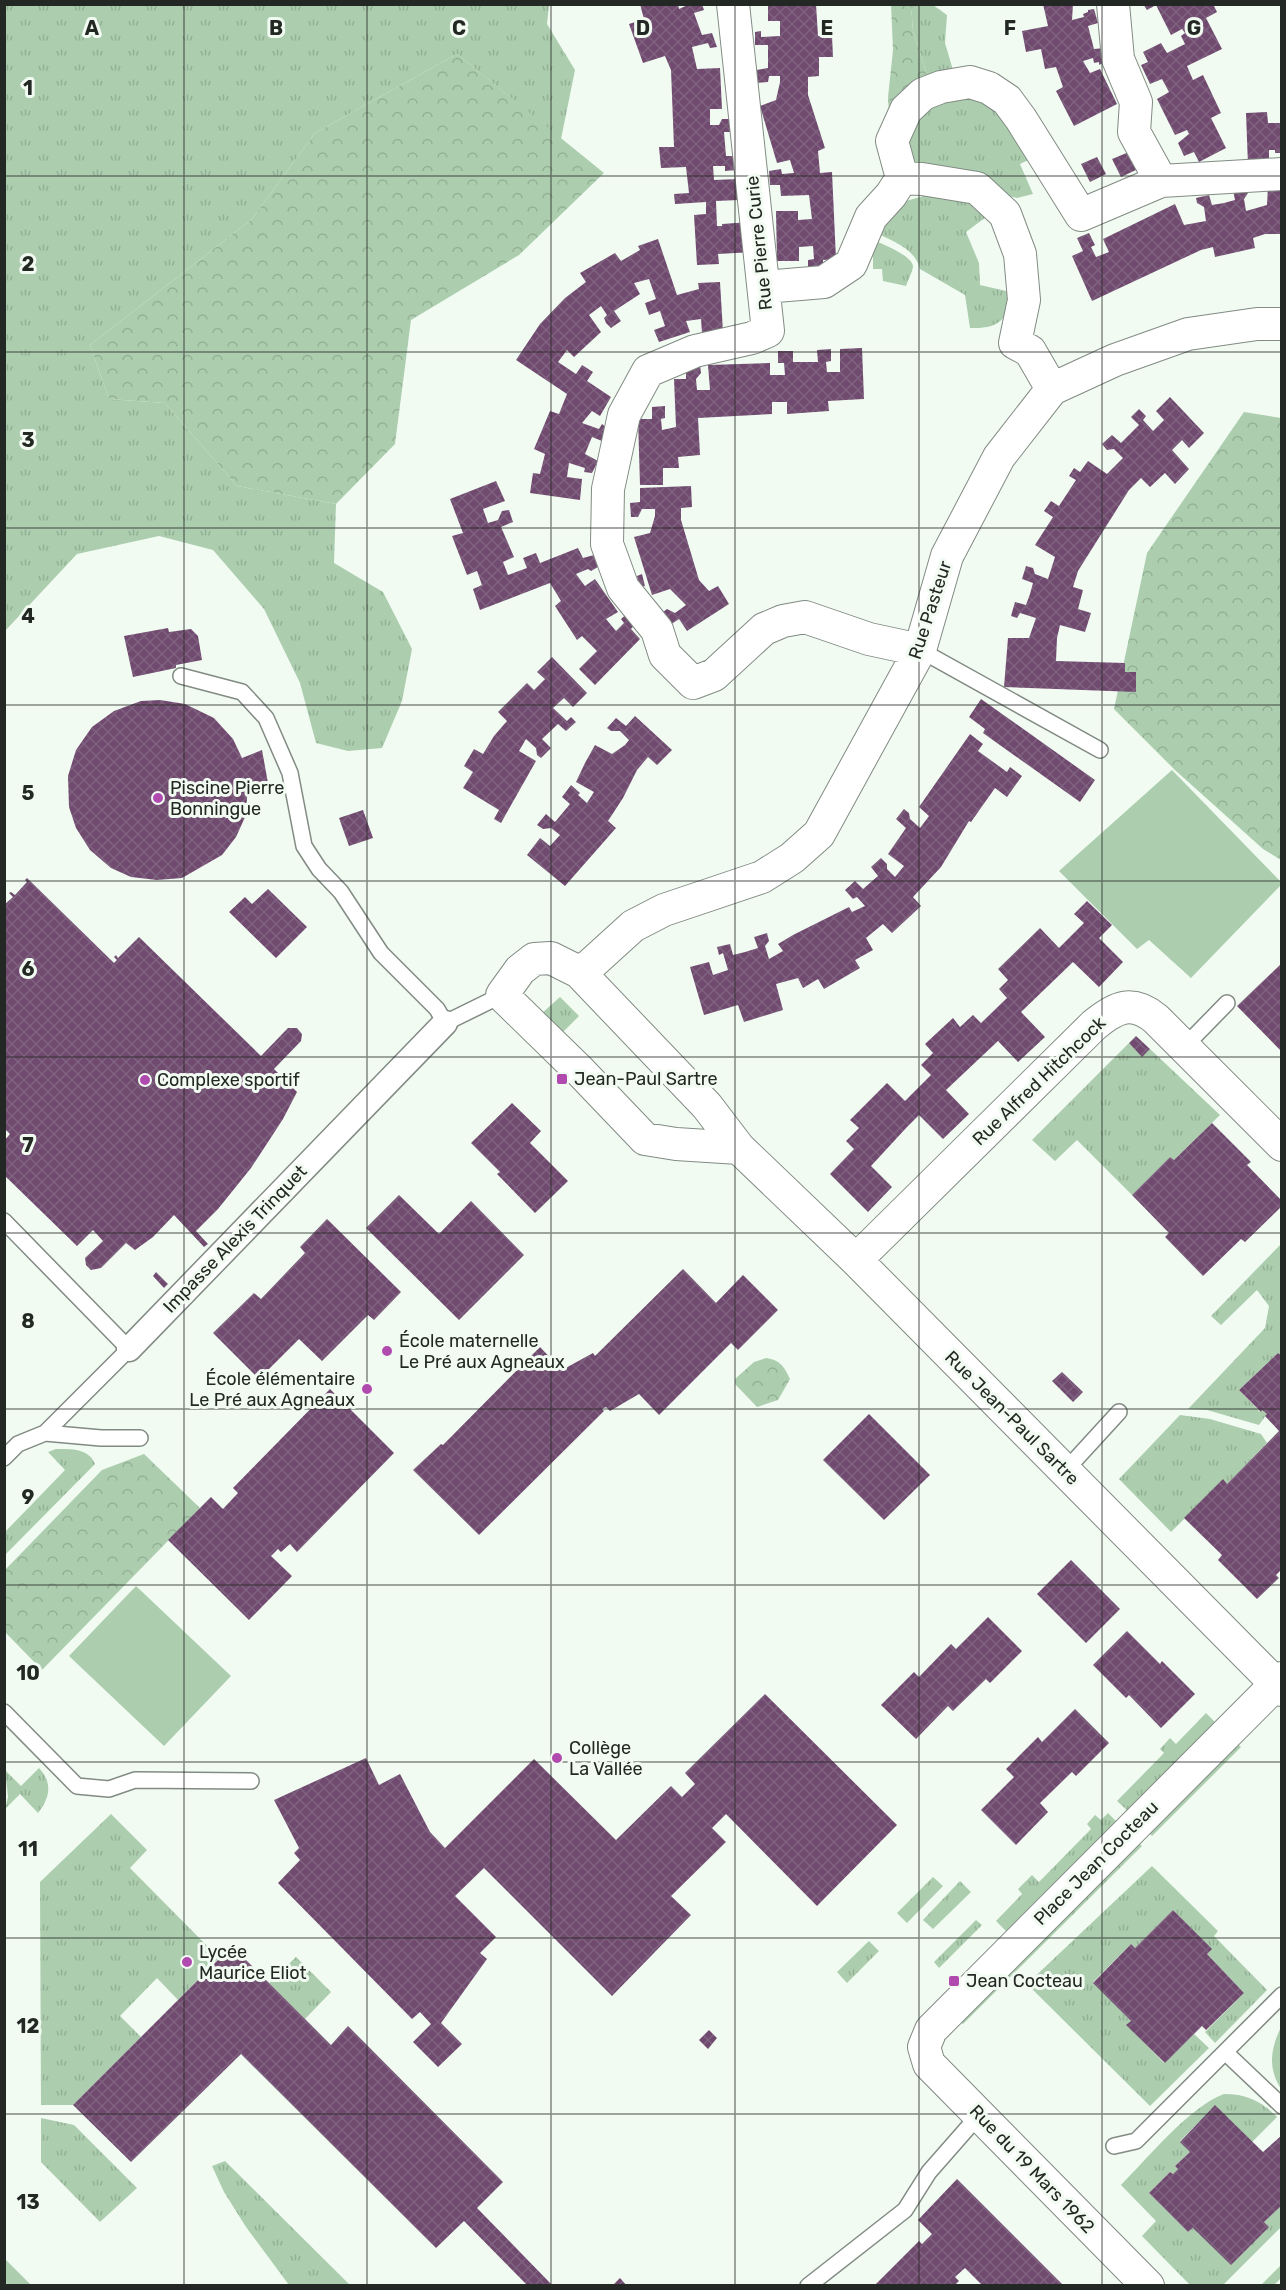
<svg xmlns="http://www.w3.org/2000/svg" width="1286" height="2290" viewBox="0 0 1286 2290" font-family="Rubik,sans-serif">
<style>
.grass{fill:url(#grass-tufts)}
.forest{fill:url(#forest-crowns)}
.garden{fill:#acceaf}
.building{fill:url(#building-cross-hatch)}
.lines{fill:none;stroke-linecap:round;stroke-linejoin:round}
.service-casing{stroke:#828b83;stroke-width:18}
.pedestrian-casing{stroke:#828b83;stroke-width:27}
.minor-casing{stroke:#828b83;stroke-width:34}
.service{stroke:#fff;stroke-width:15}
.pedestrian{stroke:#fff;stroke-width:24}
.minor{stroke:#fff;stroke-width:32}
.grid{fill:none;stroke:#242824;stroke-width:1.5;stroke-opacity:0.55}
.poi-dot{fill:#b04aaf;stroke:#f1fbf2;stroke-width:2}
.labels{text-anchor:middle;stroke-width:6;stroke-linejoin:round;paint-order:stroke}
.street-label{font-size:18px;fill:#242824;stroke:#f1fbf2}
.poi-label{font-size:18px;fill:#242824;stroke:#f1fbf2;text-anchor:start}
.grid-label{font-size:20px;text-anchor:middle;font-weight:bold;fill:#242824;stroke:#f1fbf2;stroke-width:6;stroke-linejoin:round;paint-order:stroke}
</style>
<defs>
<pattern id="grass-tufts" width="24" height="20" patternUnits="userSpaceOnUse" patternTransform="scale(1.5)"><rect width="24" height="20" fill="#acceaf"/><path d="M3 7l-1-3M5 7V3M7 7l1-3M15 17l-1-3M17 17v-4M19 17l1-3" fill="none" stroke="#94b196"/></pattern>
<pattern id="forest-crowns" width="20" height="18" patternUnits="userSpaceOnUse" patternTransform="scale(1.5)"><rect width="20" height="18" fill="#acceaf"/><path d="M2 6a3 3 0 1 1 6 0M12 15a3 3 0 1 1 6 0" fill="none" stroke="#94b196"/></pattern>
<pattern id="building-cross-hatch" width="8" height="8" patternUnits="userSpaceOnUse" patternTransform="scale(1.5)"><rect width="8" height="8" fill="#704b6f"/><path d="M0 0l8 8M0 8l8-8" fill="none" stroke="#7f627f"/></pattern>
</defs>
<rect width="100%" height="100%" fill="#f1fbf2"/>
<path class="grass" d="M5 5H549L547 24 575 70 561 139 457 54 315 133 252 219 90 345 109 399 165 403 237 486 336 504 334 563 383 592 412 649 402 701 382 748 348 751 316 743 300 683 264 609 213 550 159 536 77 554 5 631Z
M911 5H933L947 15 945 43 953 70 928 78 913 31Z
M984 93 1035 157 1020 164 1033 194 1017 198 1009 196 927 170 910 161 905 152 909 122 931 100Z
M953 192 990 214 966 232 979 263 980 285 1015 293C1006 320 1000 329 970 328L965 295 920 269C915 248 892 241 874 232L899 203 934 193Z
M871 239C880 243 914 256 913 267 912 273 908 280 906 286L883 281 882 269H873V257L864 256Z
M560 997 579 1016 561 1034 541 1014Z
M1129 1043 1142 1056 1150 1049 1220 1115 1174 1160 1170 1157 1132 1195 1077 1140 1055 1161 1032 1140Z
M1281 1244V1356L1278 1353 1239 1390 1260 1412 1262 1410 1267 1414 1259 1425 1207 1410 1188 1409 1265 1328 1269 1306 1257 1290 1221 1325 1211 1316Z
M1180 1415 1210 1419 1261 1434 1267 1443 1227 1484 1223 1480 1171 1532 1119 1479Z
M56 1449C70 1449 89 1448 95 1464L5 1555V1532L65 1470 48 1452Z
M1206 1713 1218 1725 1130 1813 1117 1801 1164 1753 1160 1749 1170 1738 1176 1744Z
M1234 1741 1241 1747 1152 1836 1145 1829Z
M39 1768C53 1783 50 1798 38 1813L20 1794 5 1809 8 1797 5 1770 21 1786Z
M1108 1813 1119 1824 1010 1935 996 1921 1022 1894 1018 1889 1032 1875 1039 1882 1091 1829 1087 1824 1095 1815 1101 1820Z
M111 1814 147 1850 130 1868 219 1958 178 2000 157 1978 120 2016 141 2037 73 2105H41L40 1882Z
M1135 1840 1142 1846 963 2024 956 2017Z
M1152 1866 1218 1931 1214 1936 1267 1990 1215 2043 1205 2032 1244 1993 1207 1954 1211 1949 1173 1910 1135 1948 1131 1944 1093 1982 1131 2021 1127 2025 1164 2063 1194 2034 1209 2048 1150 2106 1027 1984Z
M933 1877 943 1886 907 1923 897 1913Z
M960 1881 971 1892 933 1929 923 1920Z
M976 1920 982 1925 939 1968 934 1962Z
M869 1941 879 1951 847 1983 837 1972Z
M296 1957 331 1992 305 2019 269 1983Z
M1281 2027V2089C1268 2068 1270 2050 1281 2027Z
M1224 2094C1247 2094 1261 2101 1277 2117L1252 2142 1215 2106 1180 2141 1190 2152 1175 2166 1178 2169 1173 2174 1170 2172 1149 2193 1188 2232 1193 2228 1269 2227 1264 2222 1281 2205V2227L1223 2285H1190L1142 2236 1156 2221 1121 2185C1147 2159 1190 2106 1224 2094Z
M41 2118 74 2125 137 2188 100 2222 41 2162Z
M225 2161 350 2285H289L246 2227 224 2192 212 2166Z
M5 2259 31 2285H8L5 2282Z
M1281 2265V2278L1274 2285H1261Z"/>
<path class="forest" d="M891 5H911L913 31 928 78 889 113 888 97 893 50Z
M457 54 604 173 519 255 411 320 395 444 336 504 237 486 165 403 109 399 90 345 252 219 315 133Z
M1244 412 1281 418V860L1263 849 1176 771 1114 709 1147 553Z
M766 1358C780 1360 784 1366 790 1379L778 1400 757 1407 735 1384V1379L754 1362Z
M144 1454 200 1508 42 1670 5 1632 4 1571 102 1470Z"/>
<path class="garden" d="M1172 770 1281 882V885L1191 978 1149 940 1137 949 1059 871Z
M136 1586 231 1676 164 1746 69 1656Z"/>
<path class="building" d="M640 4H678L679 9 690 4H702L704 10 694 13 702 35 712 33 717 47 710 48 708 43 692 47 697 69 720 68 722 109H710V125H719L722 119H732L734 132H724L726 156H736L737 170 725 171V166H713L714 180 738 179 739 200 716 201 717 226H722V224L750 222 753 252 718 254 719 264 697 265 694 215 706 214V202L675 204 674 194 689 193 686 167 661 168 659 147H674L671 70 665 56 643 63 629 24 644 19Z
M768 4H816L818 36H832L833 57H819V76L808 77V95L825 148 818 151 820 173 832 172 836 259 823 260V272L808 273V260L814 259 813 246 799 247V261H777L776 211H798V220L812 219 809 195 781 196 780 185H770L769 171 781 169 782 174 794 173 790 160 777 163 760 106 776 100 780 82V76H769L768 82 756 83V70L768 68V45H755V32L761 31V37L780 36V21H768Z
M1043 4H1073L1072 20 1084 17 1083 14 1088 12V10L1094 9 1098 23 1088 26 1094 49 1105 48 1107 61 1099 65V62L1094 63 1093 58 1083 61 1090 73 1100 69 1117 104 1074 126 1056 91 1063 87 1056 67 1045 69 1041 49 1026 52 1022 31 1048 26Z
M1143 4H1213L1217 12 1206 18 1222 49 1187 66 1193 80 1203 75 1221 113 1211 118 1226 148 1199 162 1194 152 1184 156 1178 143 1189 134 1187 130 1175 135 1157 99 1169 92 1162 79 1150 84 1141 65 1148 62 1143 52 1161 43 1167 53 1185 44 1181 36 1185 33 1182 29 1171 35 1156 5 1147 10Z
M1267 112 1268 123H1282V153H1275V150H1269V164L1248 165 1246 113Z
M1129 152 1138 169 1121 177 1112 159Z
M1097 157 1106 174 1090 182 1081 164Z
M1268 185H1282V234H1265L1253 238 1255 248 1215 257 1213 247 1201 250 1092 301 1072 256 1083 251 1077 238 1089 233 1095 245 1091 247 1096 257 1109 252 1103 239 1175 204 1184 225 1206 221 1204 207 1197 203 1196 198 1209 195 1212 205 1224 203 1235 200 1233 190 1246 187 1248 193 1244 199 1246 211 1267 205Z
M658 239 677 295 699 289 698 283 720 282 723 332 702 333 701 319 686 321 690 332 659 342 654 330 665 326 660 311 649 315 645 303 656 299 649 279 634 283 640 294 614 311 621 321 611 328 606 323 604 318 607 315 601 306 589 315 601 332 574 357 567 350 558 362 576 374 582 365 593 372 587 381 611 397 600 416 592 411 582 423 599 429 602 424 607 428 602 441 592 437 585 454 598 461 592 473 584 472 585 468 569 463 567 477 582 479 580 500 530 493 533 473 540 474 545 454 534 449 550 411 559 414 567 394 516 360 540 324 565 298 586 282 580 273 615 253 621 261 640 250 638 246Z
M862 348 864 399 828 401 829 411 787 414V402H772V414L698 418 700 455 678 457 679 468H663V485H640L638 419H652V407L665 406V418L661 419 662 430 676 427 674 379H686V366L700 365 701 373 696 379 697 390H710L708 365 770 363V375H785L784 363H778V351H793V362H818L817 350 831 349V361L826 362 827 372H840V349Z
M1170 397 1204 433 1189 448 1182 440 1172 450 1189 469 1175 484 1165 473 1150 487 1141 478 1129 490 1078 571 1073 587 1083 590 1078 609 1091 613 1085 632 1060 625 1057 638 1056 661 1125 663V672H1136V692L1004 687 1008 638H1029L1036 618 1020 613 1017 618 1011 616 1015 602 1026 605 1030 594 1033 583 1022 579 1026 566 1033 568 1035 574 1048 579 1055 557 1035 545 1053 517 1044 511 1051 501 1059 506 1076 480 1069 476 1074 468 1080 472 1088 461 1107 474 1123 458 1114 449 1107 450 1102 444 1112 435 1121 443 1139 425 1131 417 1139 409 1146 416 1143 420 1153 431 1164 420 1156 411Z
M496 481 505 501 483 509 488 523 498 520 502 511 509 510 513 522 501 527 514 557 503 562 508 575 527 568 523 558 536 553 540 563 578 548 583 558 594 555 598 567 591 571 588 569 576 574 585 586 595 579 618 612 606 619 616 631 624 623 621 619 629 612 638 621 631 629 640 639 595 685 579 669 597 651 582 636 577 640 555 606 561 601 550 583 480 610 473 589 482 585 477 571 467 575 452 536 463 533 450 499Z
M691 486 692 507 681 508V520L699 580 709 591 718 586 729 604 687 631 679 619 670 625 662 613 667 609 675 613 686 605 670 589 652 595 634 537 650 533 655 516V509H642L638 517H631L630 503 640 502V488Z
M642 574 645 586 639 587 637 576Z
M168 628 169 632 191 629 198 636 202 660 176 665V668L133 677 124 636Z
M552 657 587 693 573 707 564 698 553 708 567 721 571 717 576 722 566 731 558 724 542 739 551 748 541 758 537 755 536 748 526 739 519 751 536 761 501 823 494 819 499 810 463 788 473 772 464 766 474 749 483 754 494 736 507 721 498 712 527 683 534 690 545 679 537 672Z
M981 699 1095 780 1080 802 983 733 985 729 969 717Z
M160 700 185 704 214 718 233 739 242 758 262 750 268 783 248 782 246 815 236 837 222 855 182 878 157 880 131 877 111 868 90 850 76 828 69 807 68 776 76 750 92 727 114 711 141 701Z
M635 716 672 750 657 765 648 757 637 770 623 798 608 821 616 828 565 886 527 855 540 838 550 846 560 835 551 828 543 829 537 825 546 814 555 822 570 804 562 797 571 785 580 793 578 795 587 803 594 792 576 782 585 763 595 745 612 754 625 745 629 740 620 731H611L607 728 616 718 626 726Z
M970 734 983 744 978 751 1007 772 1010 767 1022 776 1007 797 995 788 971 822 969 821 941 867 913 897 921 906 892 933 883 924 866 938 873 950 855 960 860 968 824 989 818 979 803 988 798 978 776 984 783 1010 744 1022 738 1005 704 1015 690 967 709 962 713 975 728 970 723 953 719 955 717 947 730 944 733 955 745 952 758 948 754 937 767 933 769 941 765 946 769 959 783 951 778 944 793 935 849 907 852 912 865 906 857 897 853 899 845 890 855 881 863 889 871 882 878 876 871 867 881 858 887 864V869L895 877 904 866 888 854 906 828 896 819 904 809 909 813 910 819 920 828 929 816 919 807Z
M363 810 373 838 349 846 339 818Z
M27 878 114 963 117 960 114 957 116 955 118 958 139 937 261 1056 288 1028H297L302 1034 301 1041 274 1069 297 1092 283 1119 251 1168 218 1209 196 1231 208 1244 204 1247 174 1215 153 1237 135 1250 126 1243 101 1268 91 1270 86 1265 85 1258 103 1241 93 1230 77 1246 4 1175V1141L10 1134 4 1128V905L13 897 9 893 11 892 15 895 27 882 25 880Z
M268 889 307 927 276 958 229 912 245 897 252 904Z
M1087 901 1112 925 1099 938 1123 962 1099 987 1073 962 1021 1012 1045 1037 1018 1062 998 1041 946 1090 969 1114 943 1139 919 1115 907 1127 871 1166 892 1187 868 1212 830 1174 854 1149 846 1141 859 1128 850 1120 887 1083 905 1101 931 1075 921 1065 933 1053 925 1044 953 1018 960 1027 973 1015 981 1023 1007 998 999 989 1008 980 998 969 1040 928 1059 948 1084 923 1074 914Z
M1282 963V1052L1237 1006Z
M1136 1036 1150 1049 1142 1057 1129 1043Z
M512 1103 541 1131 530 1143 568 1181 535 1213 497 1174 500 1172 471 1143Z
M1212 1123 1251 1162 1247 1165 1282 1201V1206L1245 1242 1241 1239 1203 1276 1165 1237 1169 1233 1132 1195 1170 1157 1174 1160Z
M399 1195 439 1234 471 1201 524 1255 459 1320 366 1228Z
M327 1219 401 1292 374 1320 368 1315 322 1361 299 1339 259 1379 213 1333 254 1293 261 1299 305 1253 300 1247Z
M683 1269 716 1303 743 1275 778 1310 738 1350 731 1343 659 1415 639 1394 610 1411 606 1407 602 1409 604 1411 479 1535 413 1470 441 1444 443 1445 540 1347 562 1370 593 1353 595 1356Z
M156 1272 168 1284 164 1288 153 1276Z
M1278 1353 1282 1356V1572L1280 1571 1276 1575 1279 1578 1257 1599 1218 1560 1222 1555 1184 1518 1223 1479 1227 1484 1279 1431 1265 1416 1267 1414 1262 1410 1261 1412 1239 1390Z
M1062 1372 1083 1392 1073 1402 1052 1381Z
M330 1389 394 1453 297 1552 290 1544 281 1552 278 1549 271 1556 292 1576 249 1620 168 1540 211 1497 223 1509 238 1493 233 1488Z
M869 1414 930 1475 884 1520 823 1460Z
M1071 1560 1120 1609 1086 1643 1037 1594Z
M988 1617 1022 1651 990 1683 986 1679 953 1711 948 1706 916 1739 881 1705 914 1672 919 1677 951 1644 956 1649Z
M1127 1631 1160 1664 1162 1661 1195 1694 1161 1728 1129 1695 1126 1698 1093 1665Z
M765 1694 897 1825 817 1906 726 1814 712 1828 726 1842 671 1896 691 1915 612 1996 484 1868 455 1896 496 1937 480 1953 487 1959 441 2023 462 2044 438 2067 413 2042 431 2024 420 2012 412 2019 278 1883 300 1860 294 1853 299 1848 274 1800 366 1758 379 1785 400 1774 430 1832 445 1848 534 1759 616 1840 671 1786 682 1797 695 1784 685 1773Z
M1075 1709 1109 1743 1076 1776 1072 1772 1040 1803 1048 1812 1016 1845 981 1810 1014 1777 1006 1769 1038 1737 1042 1742Z
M1173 1910 1212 1949 1207 1954 1244 1993 1206 2030 1202 2026 1165 2063 1126 2025 1131 2021 1093 1983 1131 1944 1135 1948Z
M232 1946 331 2045 348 2026 503 2182 477 2208 553 2286H528L464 2221 436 2248 241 2054 131 2162 73 2105Z
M709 2030 717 2038 708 2049 699 2040Z
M1215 2105 1263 2152 1282 2135V2205L1264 2222 1269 2227 1231 2265 1193 2228 1188 2232 1149 2193 1170 2172 1173 2174 1178 2169 1175 2166 1190 2152 1180 2142Z
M957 2179 1064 2286H983L965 2268 955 2277 959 2281 954 2286H874L919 2241 922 2244 932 2234 918 2220Z
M620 2278 627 2286H612Z"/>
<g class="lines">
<defs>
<path id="service" d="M920 650 1100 750
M181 676 242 692 266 718 290 773 304 846 319 869 341 892 381 953 437 1009 445 1023 502 995
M1184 1047 1227 1003
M4 1221 129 1349 45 1433 18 1444 4 1458
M45 1433 101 1438H140
M1065 1471 1119 1412
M4 1712 77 1786 109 1789 135 1780 251 1781
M1225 2052 1282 2106
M1114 2146 1136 2141 1282 1995
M808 2286 905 2210 929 2172 979 2115"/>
<path id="pedestrian" d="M129 1349 445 1023"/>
<path id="minor" d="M733 4 768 331 752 338 695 351 648 371 624 415 608 489 607 544 623 588 657 630 665 655 693 683 714 675 764 629 783 621 805 617 869 639 920 650
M1113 4 1118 59 1136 102 1134 132 1161 181
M764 287 824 282 851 264 871 217 891 195 902 178
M1052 389 1030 351 1015 343 1024 300 1020 254 1005 214 977 188 922 179 902 178 892 141 906 110 923 94 941 87 970 82 989 88 1007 100 1021 119 1081 215 1161 181 1282 174
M579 972 589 966 633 926 664 910 762 877 792 858 819 834 920 650 947 556 999 457 1052 389 1115 360 1188 334 1257 324H1282
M739 1148 676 1144 645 1139 580 1071 502 995 520 970 534 959 551 958 579 972 707 1106 739 1148 856 1260 1282 1690
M856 1260 1094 1025C1116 1007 1132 999 1156 1019L1282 1145
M1148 2286 929 2064 924 2047 931 2030 1282 1678"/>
</defs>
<use href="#service" class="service-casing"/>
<use href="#pedestrian" class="pedestrian-casing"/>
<use href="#minor" class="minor-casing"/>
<use href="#service" class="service"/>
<use href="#pedestrian" class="pedestrian"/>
<use href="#minor" class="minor"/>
</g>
<path class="grid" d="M184 4V2286M367 4V2286M551 4V2286M735 4V2286M919 4V2286M1102 4V2286M4 176H1282M4 352H1282M4 528H1282M4 705H1282M4 881H1282M4 1057H1282M4 1233H1282M4 1409H1282M4 1585H1282M4 1762H1282M4 1938H1282M4 2114H1282"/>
<g class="poi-dot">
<circle cx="158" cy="798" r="6"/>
<rect x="556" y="1073" width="12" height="12" rx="3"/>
<circle cx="145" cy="1080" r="6"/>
<circle cx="387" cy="1351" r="6"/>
<circle cx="367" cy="1389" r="6"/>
<circle cx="557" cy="1758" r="6"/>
<circle cx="187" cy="1962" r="6"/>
<rect x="948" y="1975" width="12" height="12" rx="3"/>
</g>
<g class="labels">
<g class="street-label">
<text transform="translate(759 243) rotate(-96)" y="6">Rue Pierre Curie</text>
<text transform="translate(930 610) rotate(-72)" y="6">Rue Pasteur</text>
<text transform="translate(1039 1081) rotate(-44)" y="6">Rue Alfred Hitchcock</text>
<text transform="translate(235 1239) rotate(-46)" y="6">Impasse Alexis Trinquet</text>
<text transform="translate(1012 1418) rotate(45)" y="6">Rue Jean-Paul Sartre</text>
<text transform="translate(1096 1863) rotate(-45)" y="6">Place Jean Cocteau</text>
<text transform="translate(1032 2169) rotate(46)" y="6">Rue du 19 Mars 1962</text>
</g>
<g class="poi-label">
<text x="170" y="794">Piscine Pierre<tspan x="170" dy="21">Bonningue</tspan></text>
<text x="574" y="1085">Jean-Paul Sartre</text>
<text x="157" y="1086">Complexe sportif</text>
<text x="399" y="1347">École maternelle<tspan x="399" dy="21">Le Pré aux Agneaux</tspan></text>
<text x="355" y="1385" text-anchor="end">École élémentaire<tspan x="355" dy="21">Le Pré aux Agneaux</tspan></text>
<text x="569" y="1754">Collège<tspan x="569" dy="21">La Vallée</tspan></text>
<text x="199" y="1958">Lycée<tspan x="199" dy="21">Maurice Eliot</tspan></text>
<text x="966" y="1987">Jean Cocteau</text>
</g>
</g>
<g class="grid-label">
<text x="92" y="35">A</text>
<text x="276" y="35">B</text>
<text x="459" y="35">C</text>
<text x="643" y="35">D</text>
<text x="827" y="35">E</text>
<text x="1010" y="35">F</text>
<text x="1194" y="35">G</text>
<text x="28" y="95">1</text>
<text x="28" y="271">2</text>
<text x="28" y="447">3</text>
<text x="28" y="623">4</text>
<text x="28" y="800">5</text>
<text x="28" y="976">6</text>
<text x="28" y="1152">7</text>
<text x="28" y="1328">8</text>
<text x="28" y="1504">9</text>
<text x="28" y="1680">10</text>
<text x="28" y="1856">11</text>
<text x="28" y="2033">12</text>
<text x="28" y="2209">13</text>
</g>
<rect width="1286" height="2290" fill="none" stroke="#242824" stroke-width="12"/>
</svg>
